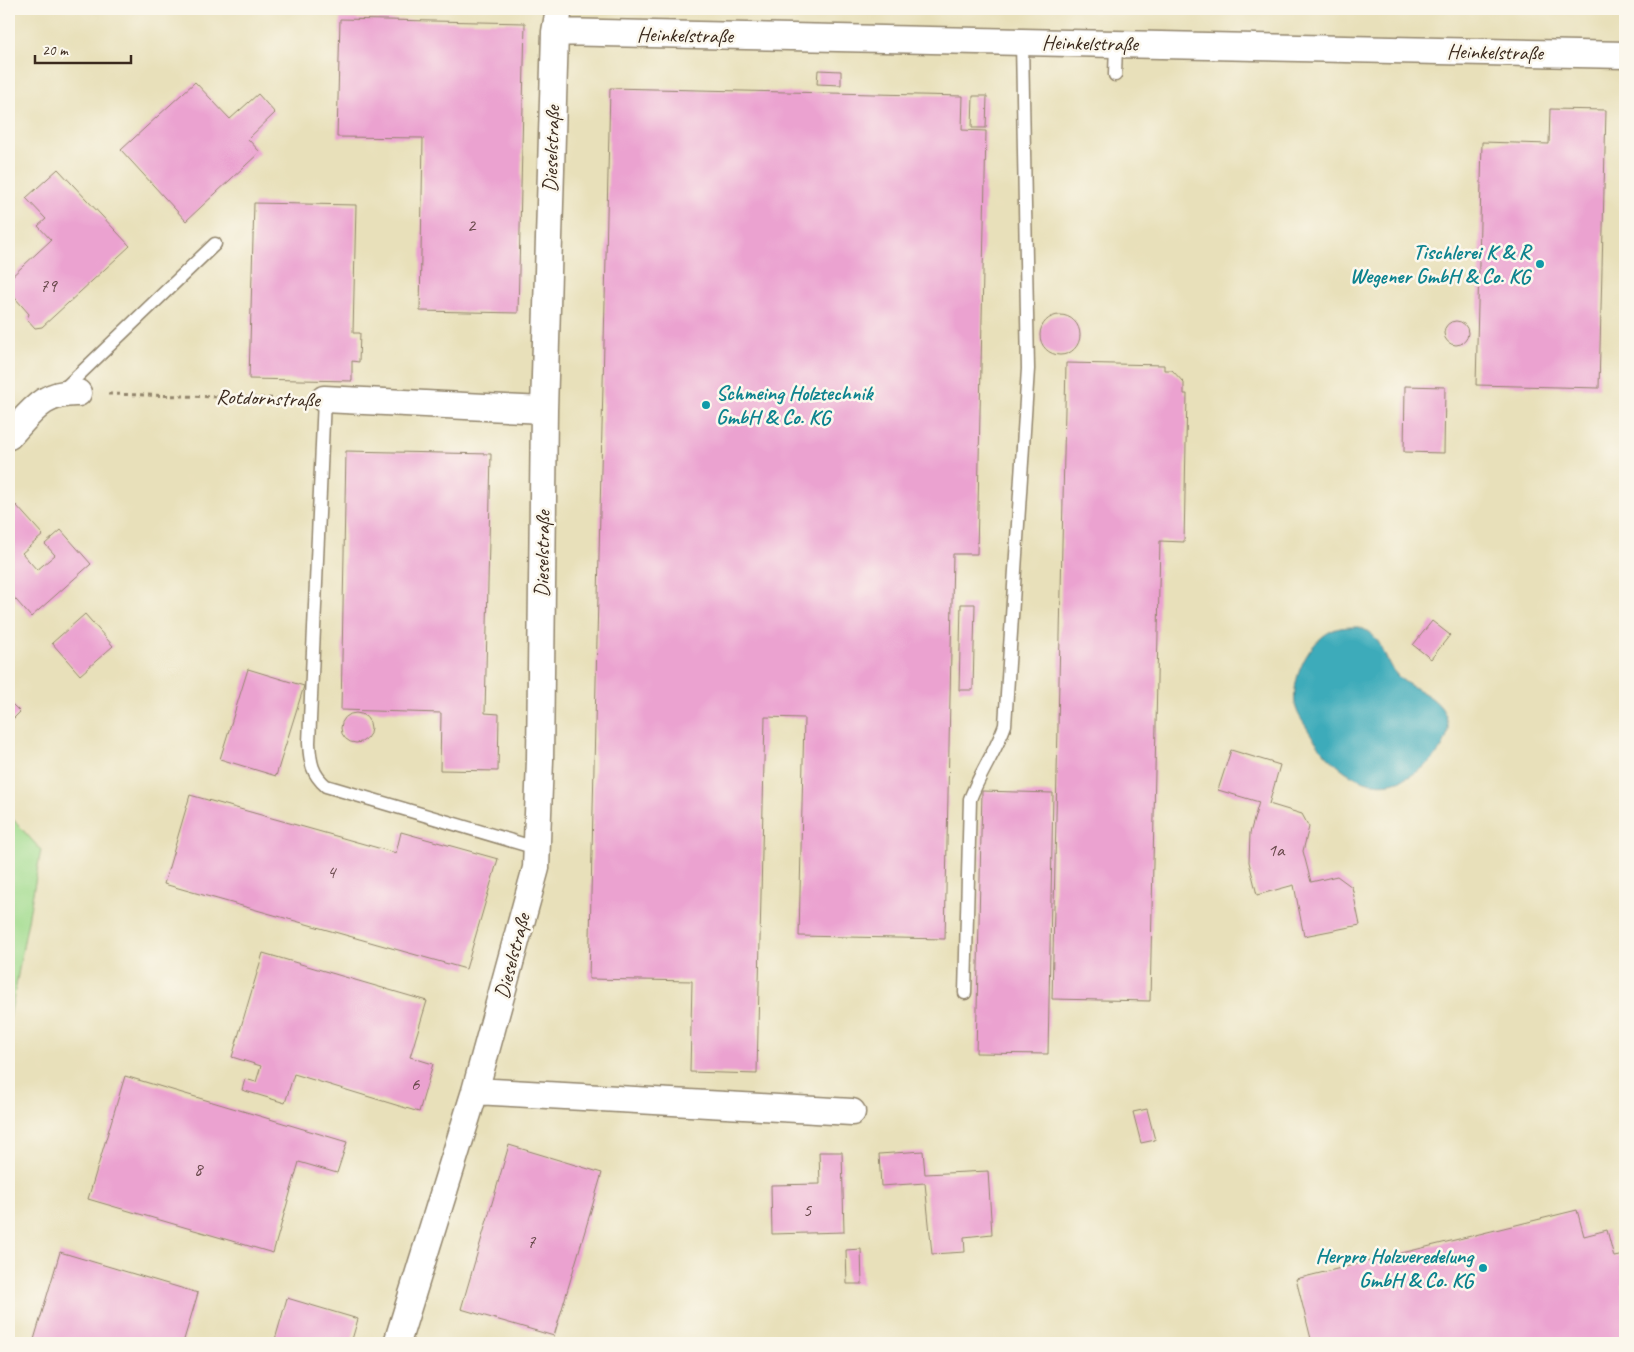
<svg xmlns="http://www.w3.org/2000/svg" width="1634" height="1352" viewBox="0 0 1634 1352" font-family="Caveat,sans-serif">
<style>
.green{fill:#a2dc8f;stroke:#6e8356}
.water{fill:#3dabba;stroke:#3c6a6c}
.building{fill:#eba2d0}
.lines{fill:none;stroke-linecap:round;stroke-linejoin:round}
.service-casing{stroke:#92856c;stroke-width:15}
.minor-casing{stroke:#92856c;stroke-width:29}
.path{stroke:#92856c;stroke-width:3;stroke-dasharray:4 4;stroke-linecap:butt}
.service{stroke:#fff;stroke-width:12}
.minor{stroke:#fff;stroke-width:26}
.culture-dot{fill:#0f9aa8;stroke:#fbf7ec;stroke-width:2}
.labels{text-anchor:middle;stroke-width:5;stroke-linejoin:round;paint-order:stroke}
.number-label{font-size:19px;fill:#67484a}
.street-label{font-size:21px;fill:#3b2a1e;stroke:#fbf7ec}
.culture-label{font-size:21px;font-weight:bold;fill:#0d838f;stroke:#fbf7ec;text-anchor:end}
</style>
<rect width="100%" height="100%" fill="#fbf7ec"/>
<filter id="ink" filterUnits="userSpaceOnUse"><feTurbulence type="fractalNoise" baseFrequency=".02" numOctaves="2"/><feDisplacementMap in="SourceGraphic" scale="10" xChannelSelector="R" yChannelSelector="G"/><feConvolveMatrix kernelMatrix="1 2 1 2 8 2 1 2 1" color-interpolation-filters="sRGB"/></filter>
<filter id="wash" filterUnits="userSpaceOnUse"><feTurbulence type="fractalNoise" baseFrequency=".0096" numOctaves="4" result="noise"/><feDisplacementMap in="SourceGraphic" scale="20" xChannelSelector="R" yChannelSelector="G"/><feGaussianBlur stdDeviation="1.12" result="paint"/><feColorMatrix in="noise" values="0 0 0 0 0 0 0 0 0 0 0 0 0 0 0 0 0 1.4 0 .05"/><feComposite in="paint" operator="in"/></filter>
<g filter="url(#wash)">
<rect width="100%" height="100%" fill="#e8e0ba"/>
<path class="green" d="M9 815 41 850 9 1023Z"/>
<path class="water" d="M1359 627C1386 638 1380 656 1397 675 1407 687 1429 692 1440 706 1463 735 1432 765 1408 777 1366 799 1327 763 1307 728 1303 722 1298 715 1296 708 1289 681 1309 638 1336 629 1342 627 1352 627 1359 627Z"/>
<g id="blocks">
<path class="building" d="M340 19 525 23 518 313 420 311 423 138 337 137Z
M818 70 841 71V85L817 84Z
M195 82 230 119 258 94 275 113 248 139 260 152 186 221 121 150Z
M610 88 963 96 962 130 986 131 977 554H953L945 939 799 936 804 718 765 717 757 1074 690 1072 692 981 589 979Z
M973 96H987L986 128H972Z
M1550 109 1606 110 1599 388 1476 385 1482 142 1549 144Z
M58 169 130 246 42 327 35 328 27 319 29 314 9 291V279L51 240 38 226 46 219 26 198Z
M254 203 356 205 353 333H360L359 362 352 361V381L249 379Z
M1040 335a20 20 0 1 1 40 0a20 20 0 1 1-40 0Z
M1444 333a12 12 0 1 1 24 0a12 12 0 1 1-24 0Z
M1066 363 1164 365V370H1172L1184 383V394H1187L1184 542 1160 541 1150 1001 1052 999Z
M1405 386 1445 387 1444 453 1404 452Z
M346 451 491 454 485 713 499 714 498 771 440 770 441 713 341 710Z
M16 505 43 535 22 553 37 570 55 555 45 544 61 530 91 564 31 617 9 592V512Z
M961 604H975L973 690H959Z
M85 614 113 646 80 675 52 643Z
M1432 621 1450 635 1431 659 1413 645Z
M248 669 304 686 276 776 220 759Z
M9 701 20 712 9 723Z
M341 728a15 15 0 1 1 30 0a15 15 0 1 1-30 0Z
M1231 750 1280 765 1269 804 1302 814 1309 827 1303 851 1311 882 1337 876 1352 887 1360 925 1304 936 1294 885 1257 895 1249 862 1250 833 1259 802 1218 790Z
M982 791 1053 793 1048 1054 976 1053Z
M190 795 396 853 401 832 498 859 466 969 164 884Z
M263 953 427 1001 410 1057 433 1064 419 1112 294 1074 285 1103 242 1090 245 1079 256 1082 261 1066 232 1057Z
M125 1076 347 1142 337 1173 299 1162 273 1253 88 1199Z
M1147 1109 1155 1140 1141 1143 1133 1112Z
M509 1145 602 1173 554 1336 461 1309Z
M923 1151 925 1174 988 1171 992 1234 964 1237 965 1252 932 1254 925 1183 881 1186 879 1154Z
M819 1152H842L844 1232 772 1234 771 1185 820 1184Z
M1577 1210 1584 1236 1607 1230 1614 1257 1625 1255V1283L1621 1284 1625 1303V1343H1312L1296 1279Z
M861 1249 862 1284H847L846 1250Z
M60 1252 198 1293 183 1343H33Z
M287 1298 358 1319 351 1343H274Z"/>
</g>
</g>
<g filter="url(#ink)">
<use href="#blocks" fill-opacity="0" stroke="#92856c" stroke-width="1"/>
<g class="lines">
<defs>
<path id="service" d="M1115 75 1116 44
M62 391 215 244
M324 399 309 743C310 762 312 774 326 786L536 848
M965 993 970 799C980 773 996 751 1005 725L1028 369 1022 42"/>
<path id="minor" d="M555 32 1625 55
M324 399 544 410
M9 436C32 412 42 392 78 393
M475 1091 852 1112
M397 1343 475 1091 536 868 540 760 544 410 555 32 559 9"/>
</defs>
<use href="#service" class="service-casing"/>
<use href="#minor" class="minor-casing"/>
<path class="path" d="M1570 9 1625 11
M108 394 296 399"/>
<use href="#service" class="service"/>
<use href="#minor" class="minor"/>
</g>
</g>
<g class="culture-dot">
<circle cx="1540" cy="264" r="5"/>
<circle cx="706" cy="405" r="5"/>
<circle cx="1483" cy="1268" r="5"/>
</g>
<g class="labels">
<g class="number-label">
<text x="471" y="231">2</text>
<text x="48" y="292">79</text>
<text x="1276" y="856">1a</text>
<text x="331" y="878">4</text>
<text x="415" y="1090">6</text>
<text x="198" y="1175">8</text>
<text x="807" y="1216">5</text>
<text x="531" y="1248">7</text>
</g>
<g class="street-label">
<text transform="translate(685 35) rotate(1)" y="7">Heinkelstraße</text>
<text transform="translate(1090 43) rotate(1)" y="7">Heinkelstraße</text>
<text transform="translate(1495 52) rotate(1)" y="7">Heinkelstraße</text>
<text transform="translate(551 149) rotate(-88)" y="7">Dieselstraße</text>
<text transform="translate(268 398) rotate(2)" y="7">Rotdornstraße</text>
<text transform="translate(542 554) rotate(-89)" y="7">Dieselstraße</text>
<text transform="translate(512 956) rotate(-75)" y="7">Dieselstraße</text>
</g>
<g class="culture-label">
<text x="1530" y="259">Tischlerei K &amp; R<tspan x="1530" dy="24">Wegener GmbH &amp; Co. KG</tspan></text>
<text x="716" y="400" text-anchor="start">Schmeing Holztechnik<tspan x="716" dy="24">GmbH &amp; Co. KG</tspan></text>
<text x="1473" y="1263">Herpro Holzveredelung<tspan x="1473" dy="24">GmbH &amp; Co. KG</tspan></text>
</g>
</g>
<rect width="1634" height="1352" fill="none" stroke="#fbf7ec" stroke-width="30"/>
<path d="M35 55v8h96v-8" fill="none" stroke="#3b2a1e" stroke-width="2.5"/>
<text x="42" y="55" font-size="15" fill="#3b2a1e" stroke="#fbf7ec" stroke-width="4" paint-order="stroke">20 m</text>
</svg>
